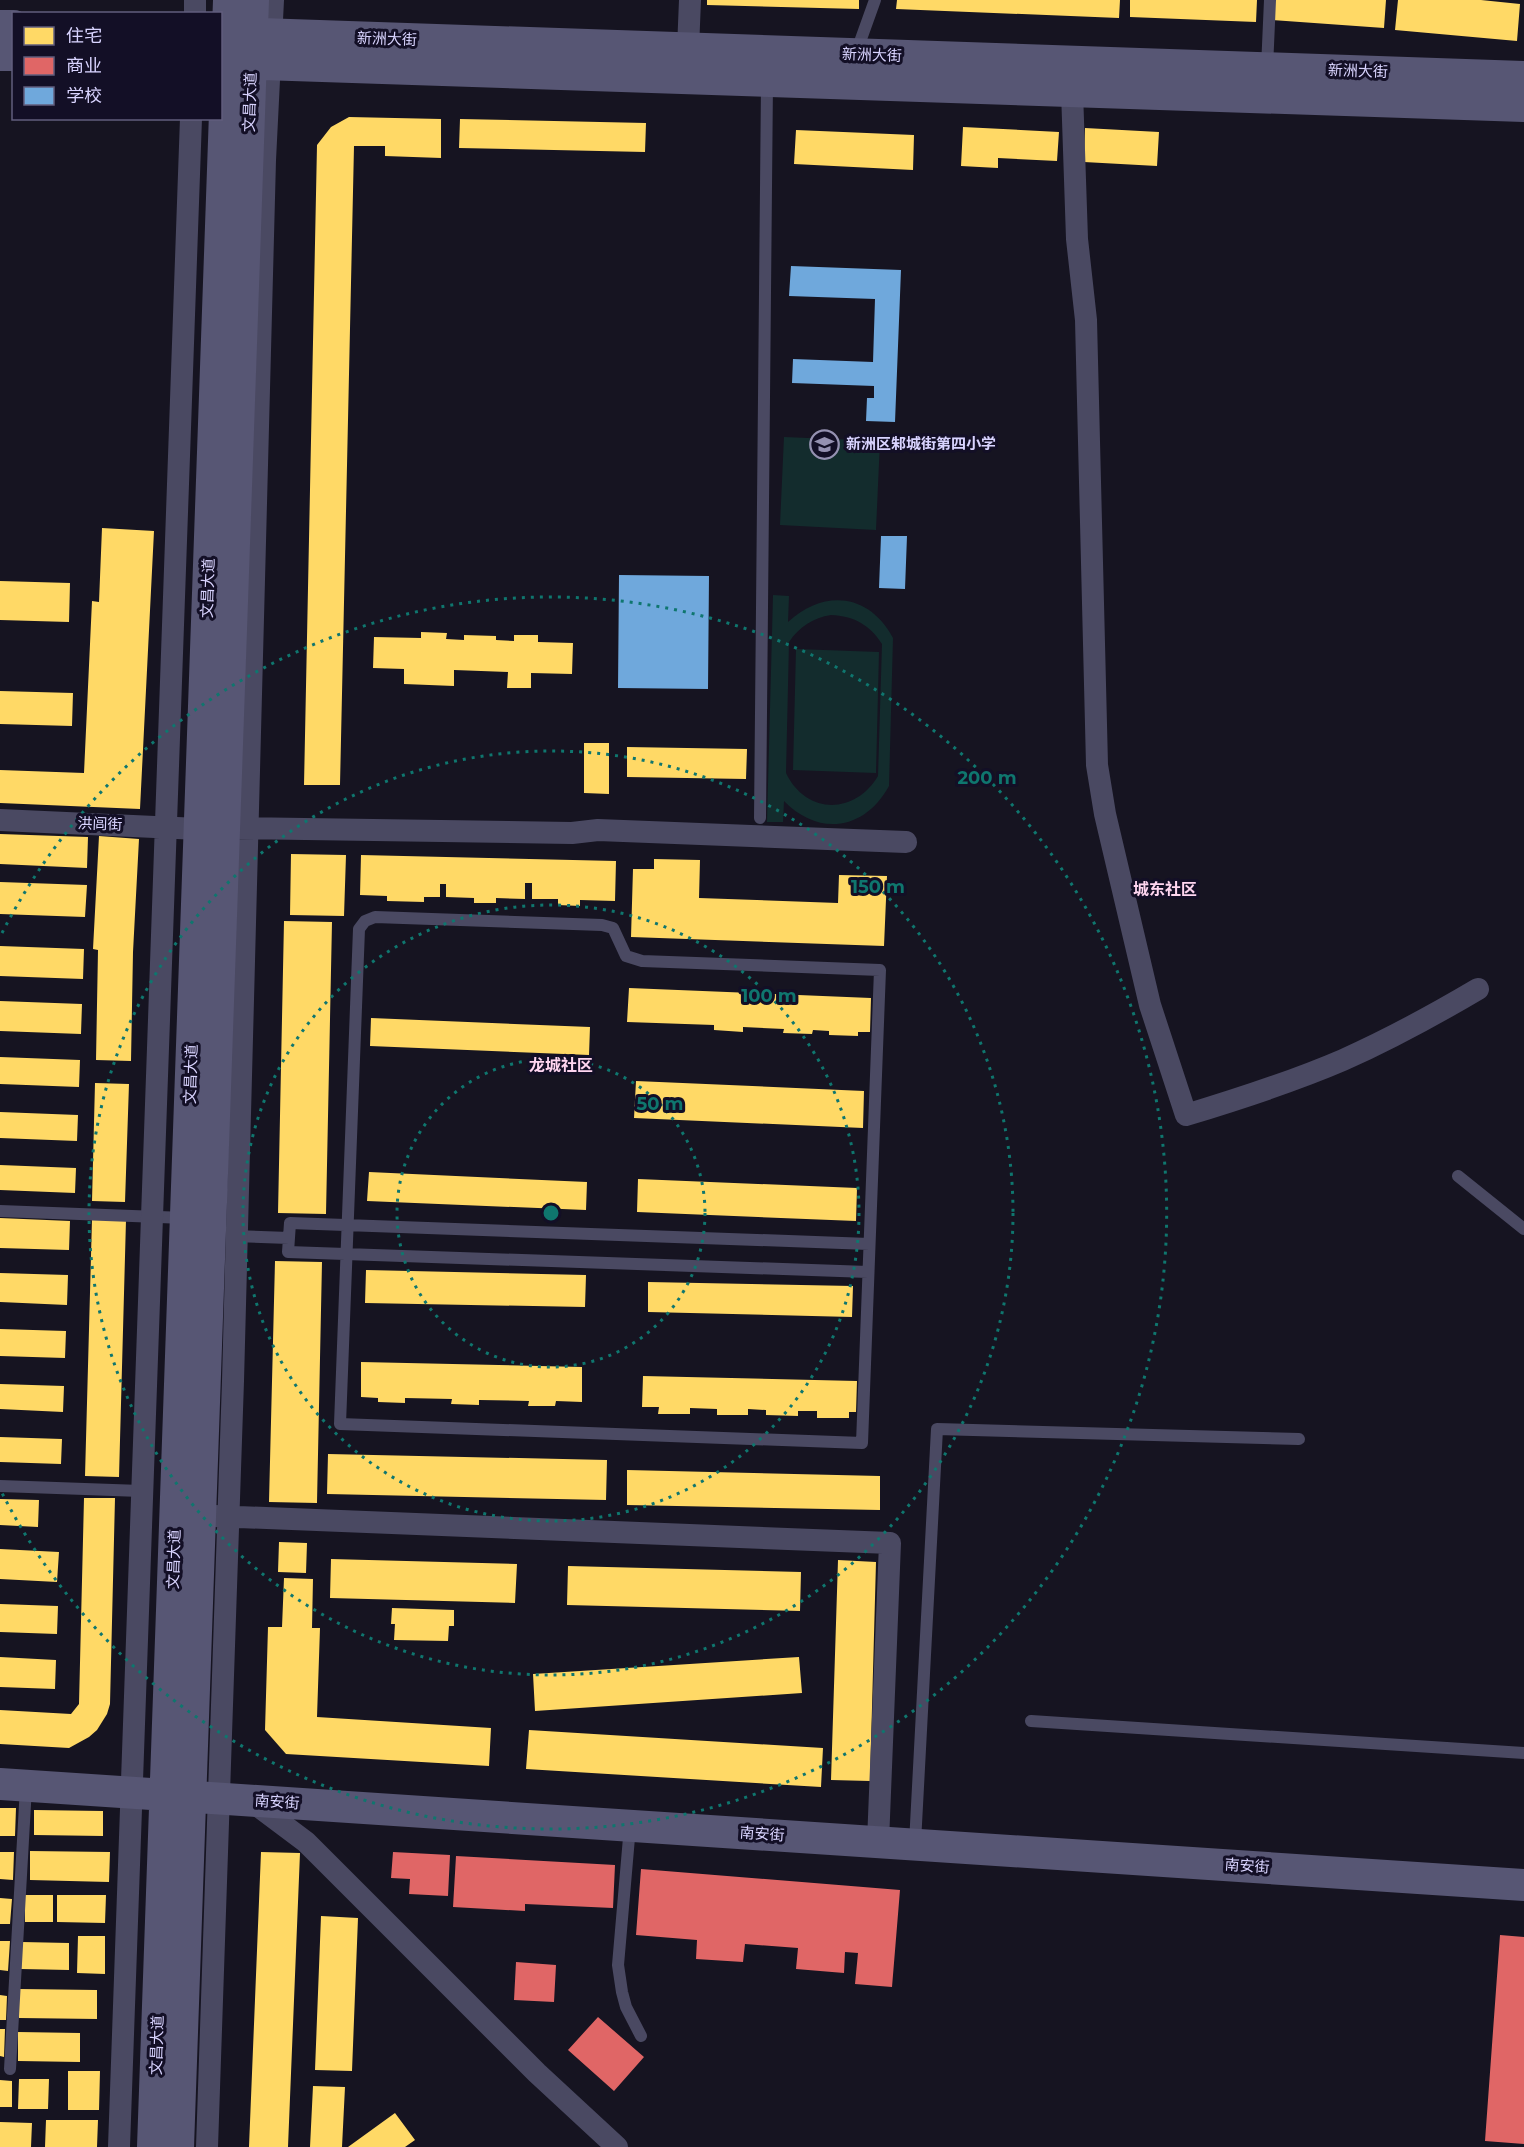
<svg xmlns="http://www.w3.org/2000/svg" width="1524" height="2147" viewBox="0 0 1524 2147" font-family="Montserrat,'Noto Sans SC',sans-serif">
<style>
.green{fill:#132c2d;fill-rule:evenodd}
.homes{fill:#ffd966}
.shops{fill:#e06666}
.schools{fill:#6fa8dc}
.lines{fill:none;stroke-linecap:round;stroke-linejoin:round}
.service{stroke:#4a4962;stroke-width:12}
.minor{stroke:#4a4962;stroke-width:22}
.secondary{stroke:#575674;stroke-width:32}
.ring{fill:none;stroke:#0f766e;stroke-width:3;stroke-dasharray:3 6}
.labels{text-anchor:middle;stroke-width:6;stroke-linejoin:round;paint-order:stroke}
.street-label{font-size:15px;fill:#d9d4ff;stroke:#130f26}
.poi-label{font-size:15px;font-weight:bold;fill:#d9d4ff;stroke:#130f26;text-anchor:start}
.neighbourhood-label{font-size:16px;font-weight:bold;fill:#ffd6f0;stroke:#130f26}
.centre{fill:#0f766e;stroke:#130f26;stroke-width:3}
.ring-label{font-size:18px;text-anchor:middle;font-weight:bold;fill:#0f766e;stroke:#130f26;stroke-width:6;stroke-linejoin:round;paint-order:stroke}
</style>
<rect width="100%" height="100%" fill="#161421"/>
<path class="green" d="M784 437 880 441 876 530 780 525Z
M773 595 789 596 788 622C824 589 869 593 893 638L889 786C865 830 819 837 784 801L783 822H767ZM831 615C854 616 870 625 882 644L878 776C855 815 806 815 786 773L789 642C800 626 813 618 831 615Z
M796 649 879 652 876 773 793 770Z"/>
<path class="homes" d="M707 0H859V9L707 5Z
M897 0H1120L1119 18 896 9Z
M1130 0H1257L1256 22 1130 17Z
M1274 0H1386L1384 28 1272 20Z
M1398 0H1481L1520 4 1517 41 1395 30Z
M349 117 441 119V158L385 156V146H354L340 785H304L317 145 331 127Z
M460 119 646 123 645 152 459 148Z
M963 127 1059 132 1057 161 998 158V168L961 166Z
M1085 128 1159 132 1157 166 1084 162Z
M796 130 914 135 913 170 794 164Z
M102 528 154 531 140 809 0 803V770L84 773 92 601 99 602Z
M0 581 70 583 69 622 0 620Z
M421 632 447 633 446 639 464 640V635L496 636V640L514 641V635H538V642L573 643 572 674 531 673V688H507L508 672 454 670V686L404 684V669L373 668 374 637 421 638Z
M0 691 73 693 72 726 0 724Z
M584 743H609V794L584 793Z
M627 747 747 749 746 779 627 777Z
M0 834 88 837 87 868 0 864Z
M99 836 139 839 133 952 131 1061 96 1060 98 950 93 949Z
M291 854 346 855 344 916 290 915Z
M361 855 616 861 615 901 580 900V906L558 905V899H532V883H525V899L496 898V903H474V898L446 897V884H440V897H424V902L387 901V896L360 895Z
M654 859 700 860 699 898 838 903 839 875 887 876 884 946 631 937 633 869H654Z
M0 882 87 885 85 917 0 914Z
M284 921 332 922 326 1214 278 1213Z
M0 946 84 949 83 979 0 976Z
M629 988 871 998 870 1032H858V1036L829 1035V1031L813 1030 812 1034 783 1033 784 1029 743 1027V1032L714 1030V1025L627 1022Z
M0 1001 82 1004 81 1034 0 1031Z
M371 1018 590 1027 589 1055 370 1046Z
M0 1057 80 1060 79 1087 0 1084Z
M636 1081 864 1091 863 1128 634 1118Z
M95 1083 129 1084 125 1202 92 1201Z
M0 1112 78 1115 77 1141 0 1138Z
M0 1165 76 1168 75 1193 0 1190Z
M369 1172 587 1182 586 1210 367 1201Z
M638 1179 857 1188 856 1221 637 1212Z
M0 1218 70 1221 69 1250 0 1248Z
M92 1219 126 1220 119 1477 85 1476Z
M275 1261 322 1262 317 1503 269 1502Z
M366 1270 586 1275 585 1307 365 1303Z
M0 1273 68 1275 67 1305 0 1302Z
M648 1282 853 1286 852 1317 648 1312Z
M0 1329 66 1331 65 1358 0 1356Z
M361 1362 582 1367V1402L556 1401 555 1406H528L529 1401 479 1400V1405L451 1404 452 1399 405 1398V1403L378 1402V1398L361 1397Z
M643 1376 857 1381 856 1412H849V1418H817V1411H798V1416L766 1415V1410L748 1409V1415H717V1409L690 1408V1414H658L659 1407H642Z
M0 1384 64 1386 63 1412 0 1409Z
M0 1437 62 1439 61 1464 0 1462Z
M328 1454 607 1460 606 1500 327 1494Z
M627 1470 880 1476V1510L627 1505Z
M84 1498H115L110 1704 107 1714 97 1730 89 1737 69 1748 0 1744V1710L71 1714 79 1704Z
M0 1499 39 1500 38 1527 0 1525Z
M279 1542 307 1543 306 1573 278 1572Z
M0 1549 59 1552 57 1582 0 1579Z
M331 1559 517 1564 515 1603 330 1598Z
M838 1560 876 1562 870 1781 831 1780Z
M568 1566 801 1572 800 1611 567 1605Z
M284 1578 313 1579 312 1628H320L317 1717 491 1728 489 1766 286 1754 265 1730 268 1627H282Z
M0 1604 58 1606 57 1634 0 1632Z
M392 1608 454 1610V1626H449L448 1641 394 1640 395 1624H391Z
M0 1657 56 1660 55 1689 0 1687Z
M799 1657 802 1693 535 1711 533 1674Z
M529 1730 823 1748 821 1787 526 1769Z
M0 1808H16L15 1836H0Z
M34 1810 103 1811V1836L34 1835Z
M30 1851 110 1852 109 1882 30 1880Z
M0 1852H14L13 1880 0 1879Z
M261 1852 300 1853 288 2147H249Z
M25 1895H53V1922H25Z
M57 1895H106L105 1923 57 1922Z
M0 1898 12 1899 10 1924H0Z
M321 1916 358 1918 352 2071 315 2070Z
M78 1936H105V1974L77 1973Z
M0 1941H10L8 1971 0 1970Z
M22 1942 69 1943V1970L21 1969Z
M19 1989 97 1990V2019L19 2018Z
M0 1995 7 1996 6 2020H0Z
M0 2029H5L4 2057 0 2056Z
M18 2032 80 2033V2062L18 2061Z
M68 2071H100L99 2110H68Z
M19 2079H49L48 2109H18Z
M0 2080 12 2081V2107H0Z
M313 2086 345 2087 342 2147H310Z
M395 2113 415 2140 405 2147H348Z
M46 2120H98L97 2147H45Z
M0 2122 32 2123 31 2147H0Z"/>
<path class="shops" d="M393 1852 450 1855 448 1896 409 1894 410 1879 391 1878Z
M456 1856 615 1865 613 1908 525 1904V1911L453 1907Z
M641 1869 900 1890 892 1987 855 1984 858 1953 845 1952 844 1973 796 1969 798 1948 745 1944 743 1962 696 1959 697 1940 636 1935Z
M1500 1935 1524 1937V2144L1485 2141Z
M516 1962 556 1965 554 2002 514 2000Z
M598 2017 644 2057 614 2091 568 2050Z"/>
<path class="schools" d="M791 266 901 270 895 422 866 421 867 398H874V386L792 383 793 359 873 362 875 299 789 296Z
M881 536H907L905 589 879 588Z
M619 575 709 576 708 689 618 688Z"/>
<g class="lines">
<path class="service" d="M856 53 875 0
M1267 68 1270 0
M760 818 767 82
M375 917 602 925 613 928 626 956 642 961 880 970 862 1443 340 1424 359 929 365 921Z
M1458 1176 1524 1229
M0 1211 185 1218
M233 1236 289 1238
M868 1272 288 1252 290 1223 869 1244
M0 1486 141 1491
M1031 1721 1524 1753
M630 1826 618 1965 622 1992 626 2007 641 2036
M915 1843 937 1429 1299 1439
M10 2069 26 1787"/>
<path class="minor" d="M195 14V0
M688 49 690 0
M1072 91 1077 239 1086 320 1097 765 1105 814 1150 1005 1186 1115C1239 1099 1292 1082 1343 1060 1390 1039 1434 1015 1478 989
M0 820 199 829
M235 828 572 833 598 830 906 842
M214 1516 890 1543 878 1842
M250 1800 306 1842 537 2073 617 2147
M119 2147 191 118
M207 2147 233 1381 265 160 273 0"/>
<path class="secondary" d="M0 26H14
M233 33 1524 77
M0 55H14
M230 63 1524 106
M0 1784 1524 1885
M153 2147 229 0
M178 2147 253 0"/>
</g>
<g class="ring">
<circle cx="551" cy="1213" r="154"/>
<circle cx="551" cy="1213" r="308"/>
<circle cx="551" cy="1213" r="462"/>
<path d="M2 933A616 616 0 1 1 2 1493"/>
</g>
<defs>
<symbol id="school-ring" viewBox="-11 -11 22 22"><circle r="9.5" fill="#130f26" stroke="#9591b1" stroke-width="1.5"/><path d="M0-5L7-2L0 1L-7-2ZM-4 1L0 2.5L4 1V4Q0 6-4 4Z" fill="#9591b1"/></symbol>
</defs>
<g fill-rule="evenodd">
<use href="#school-ring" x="808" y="428" width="33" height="33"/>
</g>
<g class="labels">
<g class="street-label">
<text transform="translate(387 39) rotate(2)" y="5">新洲大街</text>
<text transform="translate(872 55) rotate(2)" y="5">新洲大街</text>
<text transform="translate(1358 71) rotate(2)" y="5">新洲大街</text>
<text transform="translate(250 102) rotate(-88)" y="5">文昌大道</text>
<text transform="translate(208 588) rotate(-88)" y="5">文昌大道</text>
<text transform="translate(100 824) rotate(2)" y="5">洪闾街</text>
<text transform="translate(191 1074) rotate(-88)" y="5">文昌大道</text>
<text transform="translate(174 1559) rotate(-88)" y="5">文昌大道</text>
<text transform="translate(277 1802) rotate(4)" y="5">南安街</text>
<text transform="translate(762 1834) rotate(4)" y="5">南安街</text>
<text transform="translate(1247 1866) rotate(4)" y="5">南安街</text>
<text transform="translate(157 2045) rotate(-88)" y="5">文昌大道</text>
</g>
<g class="poi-label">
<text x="846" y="449">新洲区邾城街第四小学</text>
</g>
<g class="neighbourhood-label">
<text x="1165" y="895">城东社区</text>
<text x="561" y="1071">龙城社区</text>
</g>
</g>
<circle cx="551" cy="1213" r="9" class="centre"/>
<g class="ring-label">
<text x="987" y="784">200 m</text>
<text x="878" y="893">150 m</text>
<text x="769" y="1002">100 m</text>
<text x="660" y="1110">50 m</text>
</g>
<rect x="12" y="12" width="210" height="108" fill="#130f26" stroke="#625e7d" stroke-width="1.5"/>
<rect x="24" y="27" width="30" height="18" fill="#ffd966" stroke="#625e7d" stroke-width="1.5"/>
<text x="66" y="42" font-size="18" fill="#d9d4ff">住宅</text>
<rect x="24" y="57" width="30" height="18" fill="#e06666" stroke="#625e7d" stroke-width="1.5"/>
<text x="66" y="72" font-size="18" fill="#d9d4ff">商业</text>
<rect x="24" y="87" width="30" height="18" fill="#6fa8dc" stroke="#625e7d" stroke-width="1.5"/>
<text x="66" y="102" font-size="18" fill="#d9d4ff">学校</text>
</svg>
